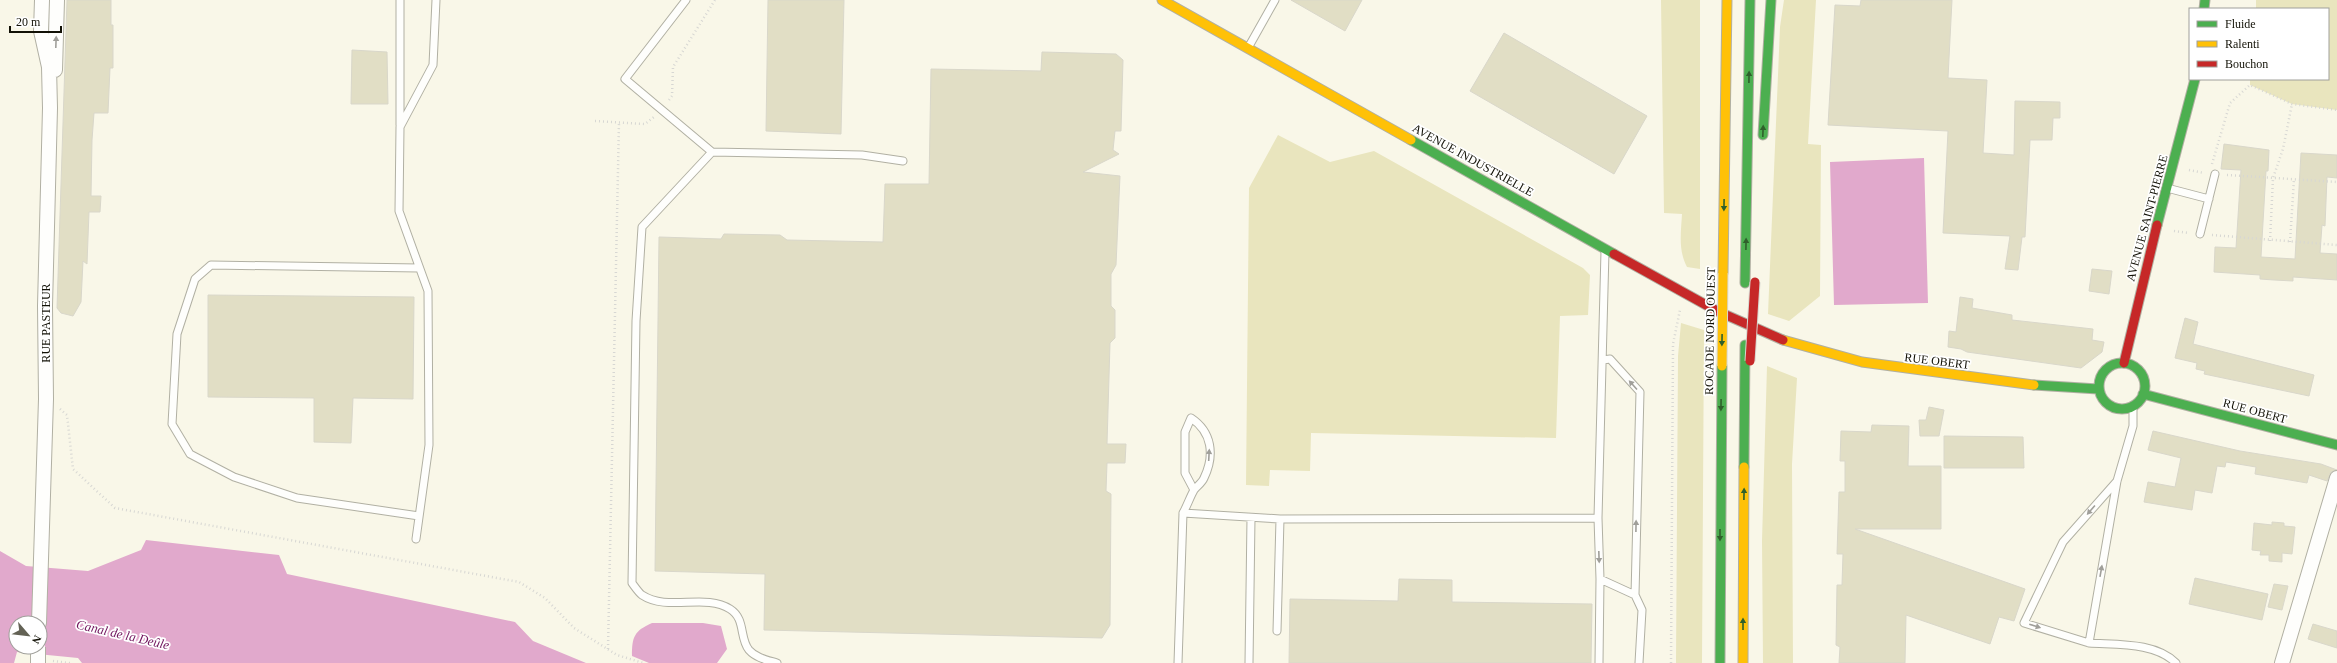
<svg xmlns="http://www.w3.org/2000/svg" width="2337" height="663" viewBox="0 0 2337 663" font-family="Georgia,serif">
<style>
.green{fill:#e9e5be}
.water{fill:#e1a9cc;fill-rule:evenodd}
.building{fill:#e1dec5;stroke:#d9d7ca}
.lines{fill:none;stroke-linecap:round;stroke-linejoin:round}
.lane-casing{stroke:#b1b0a3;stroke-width:9}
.street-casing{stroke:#b1b0a3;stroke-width:16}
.fast-casing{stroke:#b1b0a3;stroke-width:11}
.slow-casing{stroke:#b1b0a3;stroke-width:11}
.jam-casing{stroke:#b1b0a3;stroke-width:11}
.path{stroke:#d7d7d3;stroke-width:2.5;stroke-dasharray:1 3;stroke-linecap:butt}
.lane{stroke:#fefefc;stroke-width:7}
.street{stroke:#fefefc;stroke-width:14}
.fast{stroke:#4caf50;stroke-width:9}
.slow{stroke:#ffc107;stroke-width:9}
.jam{stroke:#c62828;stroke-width:9}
.street-bridge-casing{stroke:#b1b0a3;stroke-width:16;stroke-linecap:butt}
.slow-bridge-casing{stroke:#d7d6cf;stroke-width:11;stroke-linecap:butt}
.jam-bridge-casing{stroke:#d7d6cf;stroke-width:11;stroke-linecap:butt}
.street-bridge{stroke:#fefefc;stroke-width:14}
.slow-bridge{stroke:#ffc107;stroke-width:9}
.jam-bridge{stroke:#c62828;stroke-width:9}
.oneway{fill:#a09f9a}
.oneway2{fill:#2f602b}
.labels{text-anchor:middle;stroke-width:3.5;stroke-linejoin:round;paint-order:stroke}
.street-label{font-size:12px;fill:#121106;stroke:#fff}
.water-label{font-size:13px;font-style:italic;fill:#6f125c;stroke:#fff}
</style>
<rect width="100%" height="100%" fill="#f9f7e8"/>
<path class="green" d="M1661 0H1700V269L1687 267C1678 250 1681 233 1682 214L1664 213Z
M1784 0H1816L1808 144 1821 145 1820 296 1789 321 1768 314 1780 27Z
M2256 0H2337V110L2292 104 2250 85V79H2328V9H2256Z
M1278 135 1330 162 1374 151 1583 268 1590 275 1588 315 1560 316 1556 438 1311 433 1310 471 1270 470 1269 486 1246 485 1249 188Z
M1681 323 1704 330 1702 663H1676L1678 356Z
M1767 366 1797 378 1792 464 1793 663H1763L1762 541Z"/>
<path class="water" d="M1924 158 1928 303 1834 305 1830 162Z
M146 540 279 555 287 574 515 622 533 641 586 663H82L78 658 17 652 14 663H0V551L26 566 88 571 141 550ZM16 623H40V647H16Z
M652 623H703L721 626 727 649 717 663H649L632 656C632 637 634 631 652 623Z"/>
<path class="building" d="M67 0H111V25H113V68H110L108 113H94L92 140 91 196H101L100 212H89L87 264 83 261 81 302 73 316 61 313 57 308Z
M768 0H844L841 134 766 131Z
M1291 0H1362L1345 31Z
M1861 0H1952L1948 78 1987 80 1983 153 2014 155 2015 101 2060 102V118H2053L2052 140H2030L2025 237H2022L2018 270 2005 269 2010 236 1943 233 1948 131 1828 125 1835 5 1860 6Z
M1504 33 1647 116 1614 174 1470 91Z
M352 50 387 52 388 104H351Z
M1042 52 1116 54 1123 60 1121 131H1115L1113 150 1119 154 1083 172 1120 176 1116 265 1111 274V306L1115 310V338L1110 343 1107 444H1126L1125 463H1107L1106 491 1111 494 1110 625 1102 638 764 630 765 574 655 571 659 237 721 239 724 234 780 235 787 240 883 242 885 184H929L931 69 1041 71Z
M2224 144 2269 150 2268 171H2266L2261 257 2295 259 2301 153 2337 155V178L2327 177 2325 226 2322 225 2320 253 2337 254V280L2293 277V281L2274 280 2260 279V275L2214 272 2215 247 2236 248 2241 170 2221 169Z
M2092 269 2112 271 2109 294 2089 291Z
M208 295 414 297 413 399 353 398 351 443 314 442V398L208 397Z
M1960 297 1973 299 1972 308 2012 315V320L2093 329 2092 340 2104 342 2102 352 2081 368 1967 352 1961 349 1948 347 1949 331 1956 332Z
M2185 318 2198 322 2193 344 2314 375 2309 396 2204 374 2205 371 2196 369 2197 363 2175 358Z
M1929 407 1944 410 1939 436H1920L1919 420H1926Z
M1872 425 1909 426 1908 466H1941V529H1855L2025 589 2014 621 1999 617 1990 644 1906 615 1905 663H1839L1840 647 1836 645 1837 585H1842L1843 554H1837L1839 492H1845V461H1840L1841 431 1871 432Z
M2153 431 2240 451 2321 464 2337 470 2331 472 2327 481 2309 475 2307 483 2255 474 2256 467 2226 462 2225 467 2217 466 2212 493 2195 490 2192 510 2144 502 2148 482 2175 487 2181 458 2148 450Z
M1944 436 2023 437 2024 468H1944Z
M2272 522 2284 523V526L2295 527 2292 554 2282 553V562L2269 561V555H2260L2261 551 2252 550 2254 523 2272 525Z
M2195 578 2268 594 2262 620 2189 604Z
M1399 579 1452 580V602L1592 604 1591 663H1289L1290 599 1398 601Z
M2274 584 2288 586 2282 610 2268 607Z
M2313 624 2337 631V648L2308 639Z"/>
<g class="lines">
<defs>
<path id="lane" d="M400 0V125
M686 0 625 79 712 152 862 155 903 161
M1248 48 1275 0
M712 152 642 227 636 321 632 583C635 587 639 593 642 595 668 612 705 593 730 609 746 619 739 638 749 650 756 658 767 660 777 663
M2167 188 2209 199
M2200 234 2215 174
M419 268 211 265 195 279 177 334 172 424 190 454 234 477 297 498 419 516
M2117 481 2063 542 2024 623 2089 643 2117 481 2133 426V407
M1183 513C1187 506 1190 497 1194 490 1197 486 1202 483 1204 478 1215 455 1212 432 1191 418L1185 432V473L1194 490
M1598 518 1600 579 1635 595 1640 392 1610 359 1603 360
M416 539 429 445 428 291 399 211 400 127 433 65 436 0
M1635 595 1642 610 1639 663
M1277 631 1280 519
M2089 643C2117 645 2155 642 2176 663
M1178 663 1183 513 1280 519 1598 518 1605 251
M1249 663 1251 518
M1599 663 1600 579"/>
<path id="street" d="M55 70 57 0
M39 623 46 399 45 306 50 108 49 67 41 31 42 0
M2282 663 2337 478"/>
<path id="fast" d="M2204 9 2205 0
M1763 135 1771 0
M1411 140 1614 254
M2157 225 2195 79
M1745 283 1750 0
M2099 386a23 23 0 1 1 46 0a23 23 0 1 1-46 0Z
M2034 385 2098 389
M2143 394 2337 445
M1744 467 1745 345
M1720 663 1722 366"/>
<path id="slow" d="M1162 0 1411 140
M1723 273 1727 0
M1783 340 1862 362 2034 385
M1743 663 1744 467"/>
<path id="jam" d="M1614 254 1717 311 1783 340
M2124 363 2157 225"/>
</defs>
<use href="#lane" class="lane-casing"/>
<use href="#street" class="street-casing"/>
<use href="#fast" class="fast-casing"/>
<use href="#slow" class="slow-casing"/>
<use href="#jam" class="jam-casing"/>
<path class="path" d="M669 100 672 96 673 67 715 0
M595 121 645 124 654 117
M2212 164 2230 103 2250 85 2292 104 2337 110
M2189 170 2204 173
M2227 175 2337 182
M2174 231 2189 233
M2212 235 2337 245
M2270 241 2273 178 2283 149 2292 104
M2290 242 2294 179
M60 409 67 415 73 469 115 508 519 582 545 598 574 628 617 655 643 663
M608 649 619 122
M53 661 70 663
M1671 663 1673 344 1680 310"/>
<use href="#lane" class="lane"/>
<use href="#street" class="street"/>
<use href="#fast" class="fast"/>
<use href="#slow" class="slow"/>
<use href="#jam" class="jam"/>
<defs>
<path id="street-bridge" d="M38 663V647"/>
<path id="slow-bridge" d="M1722 366 1723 273"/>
<path id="jam-bridge" d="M1750 361 1755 282"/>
</defs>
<use href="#street-bridge" class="street-bridge-casing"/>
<use href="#slow-bridge" class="slow-bridge-casing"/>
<use href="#jam-bridge" class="jam-bridge-casing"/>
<use href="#street-bridge" class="street-bridge"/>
<use href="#slow-bridge" class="slow-bridge"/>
<use href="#jam-bridge" class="jam-bridge"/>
</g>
<defs><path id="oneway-solid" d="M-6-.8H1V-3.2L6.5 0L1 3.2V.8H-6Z"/></defs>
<g class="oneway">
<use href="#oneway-solid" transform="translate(56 42) rotate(-88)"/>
<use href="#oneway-solid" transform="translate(1633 385) rotate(-132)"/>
<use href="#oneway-solid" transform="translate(1209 455) rotate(-87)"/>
<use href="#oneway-solid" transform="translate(2091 510) rotate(131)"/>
<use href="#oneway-solid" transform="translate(1636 526) rotate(-89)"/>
<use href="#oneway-solid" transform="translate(1599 557) rotate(88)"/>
<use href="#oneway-solid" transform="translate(2101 571) rotate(-80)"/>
<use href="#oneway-solid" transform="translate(2035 626) rotate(17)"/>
</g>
<g class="oneway2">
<use href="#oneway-solid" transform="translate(1749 77) rotate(-89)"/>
<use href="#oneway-solid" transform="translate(1763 131) rotate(-88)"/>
<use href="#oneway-solid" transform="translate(1724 205) rotate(91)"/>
<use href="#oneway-solid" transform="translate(1746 244) rotate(-89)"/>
<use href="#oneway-solid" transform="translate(1722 340) rotate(91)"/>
<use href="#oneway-solid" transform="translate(1721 405) rotate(91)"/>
<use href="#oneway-solid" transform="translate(1744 494) rotate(-89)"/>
<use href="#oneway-solid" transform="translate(1720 535) rotate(90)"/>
<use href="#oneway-solid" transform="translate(1743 624) rotate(-90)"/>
</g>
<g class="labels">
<g class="street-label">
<text transform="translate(1473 160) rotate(29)" y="4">AVENUE INDUSTRIELLE</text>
<text transform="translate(2147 218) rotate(-75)" y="4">AVENUE SAINT-PIERRE</text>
<text transform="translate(46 323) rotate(-90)" y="4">RUE PASTEUR</text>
<text transform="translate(1710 331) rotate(-89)" y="4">ROCADE NORD OUEST</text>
<text transform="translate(1937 361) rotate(7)" y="4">RUE OBERT</text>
<text transform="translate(2255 411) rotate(15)" y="4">RUE OBERT</text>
</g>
<g class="water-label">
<text transform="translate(123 634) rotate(13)" y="5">Canal de la Deûle</text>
</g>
</g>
<rect x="2189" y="8" width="140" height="72" fill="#ffffff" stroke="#a0a09b"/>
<rect x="2197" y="21" width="20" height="6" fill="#4caf50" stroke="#a0a09b"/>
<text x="2225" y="28" font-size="12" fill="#121106">Fluide</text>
<rect x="2197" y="41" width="20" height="6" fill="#ffc107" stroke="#a0a09b"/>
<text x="2225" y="48" font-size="12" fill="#121106">Ralenti</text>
<rect x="2197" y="61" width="20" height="6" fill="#c62828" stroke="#a0a09b"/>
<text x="2225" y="68" font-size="12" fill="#121106">Bouchon</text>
<g transform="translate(28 635) rotate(118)"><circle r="19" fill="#ffffff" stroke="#a0a09b"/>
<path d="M0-3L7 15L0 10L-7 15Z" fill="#636255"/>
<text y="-6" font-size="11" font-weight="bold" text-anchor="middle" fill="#121106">N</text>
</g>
<path d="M10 26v6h51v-6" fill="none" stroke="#121106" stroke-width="2"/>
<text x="16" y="26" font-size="12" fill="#121106" stroke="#ffffff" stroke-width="3" paint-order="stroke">20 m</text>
</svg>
